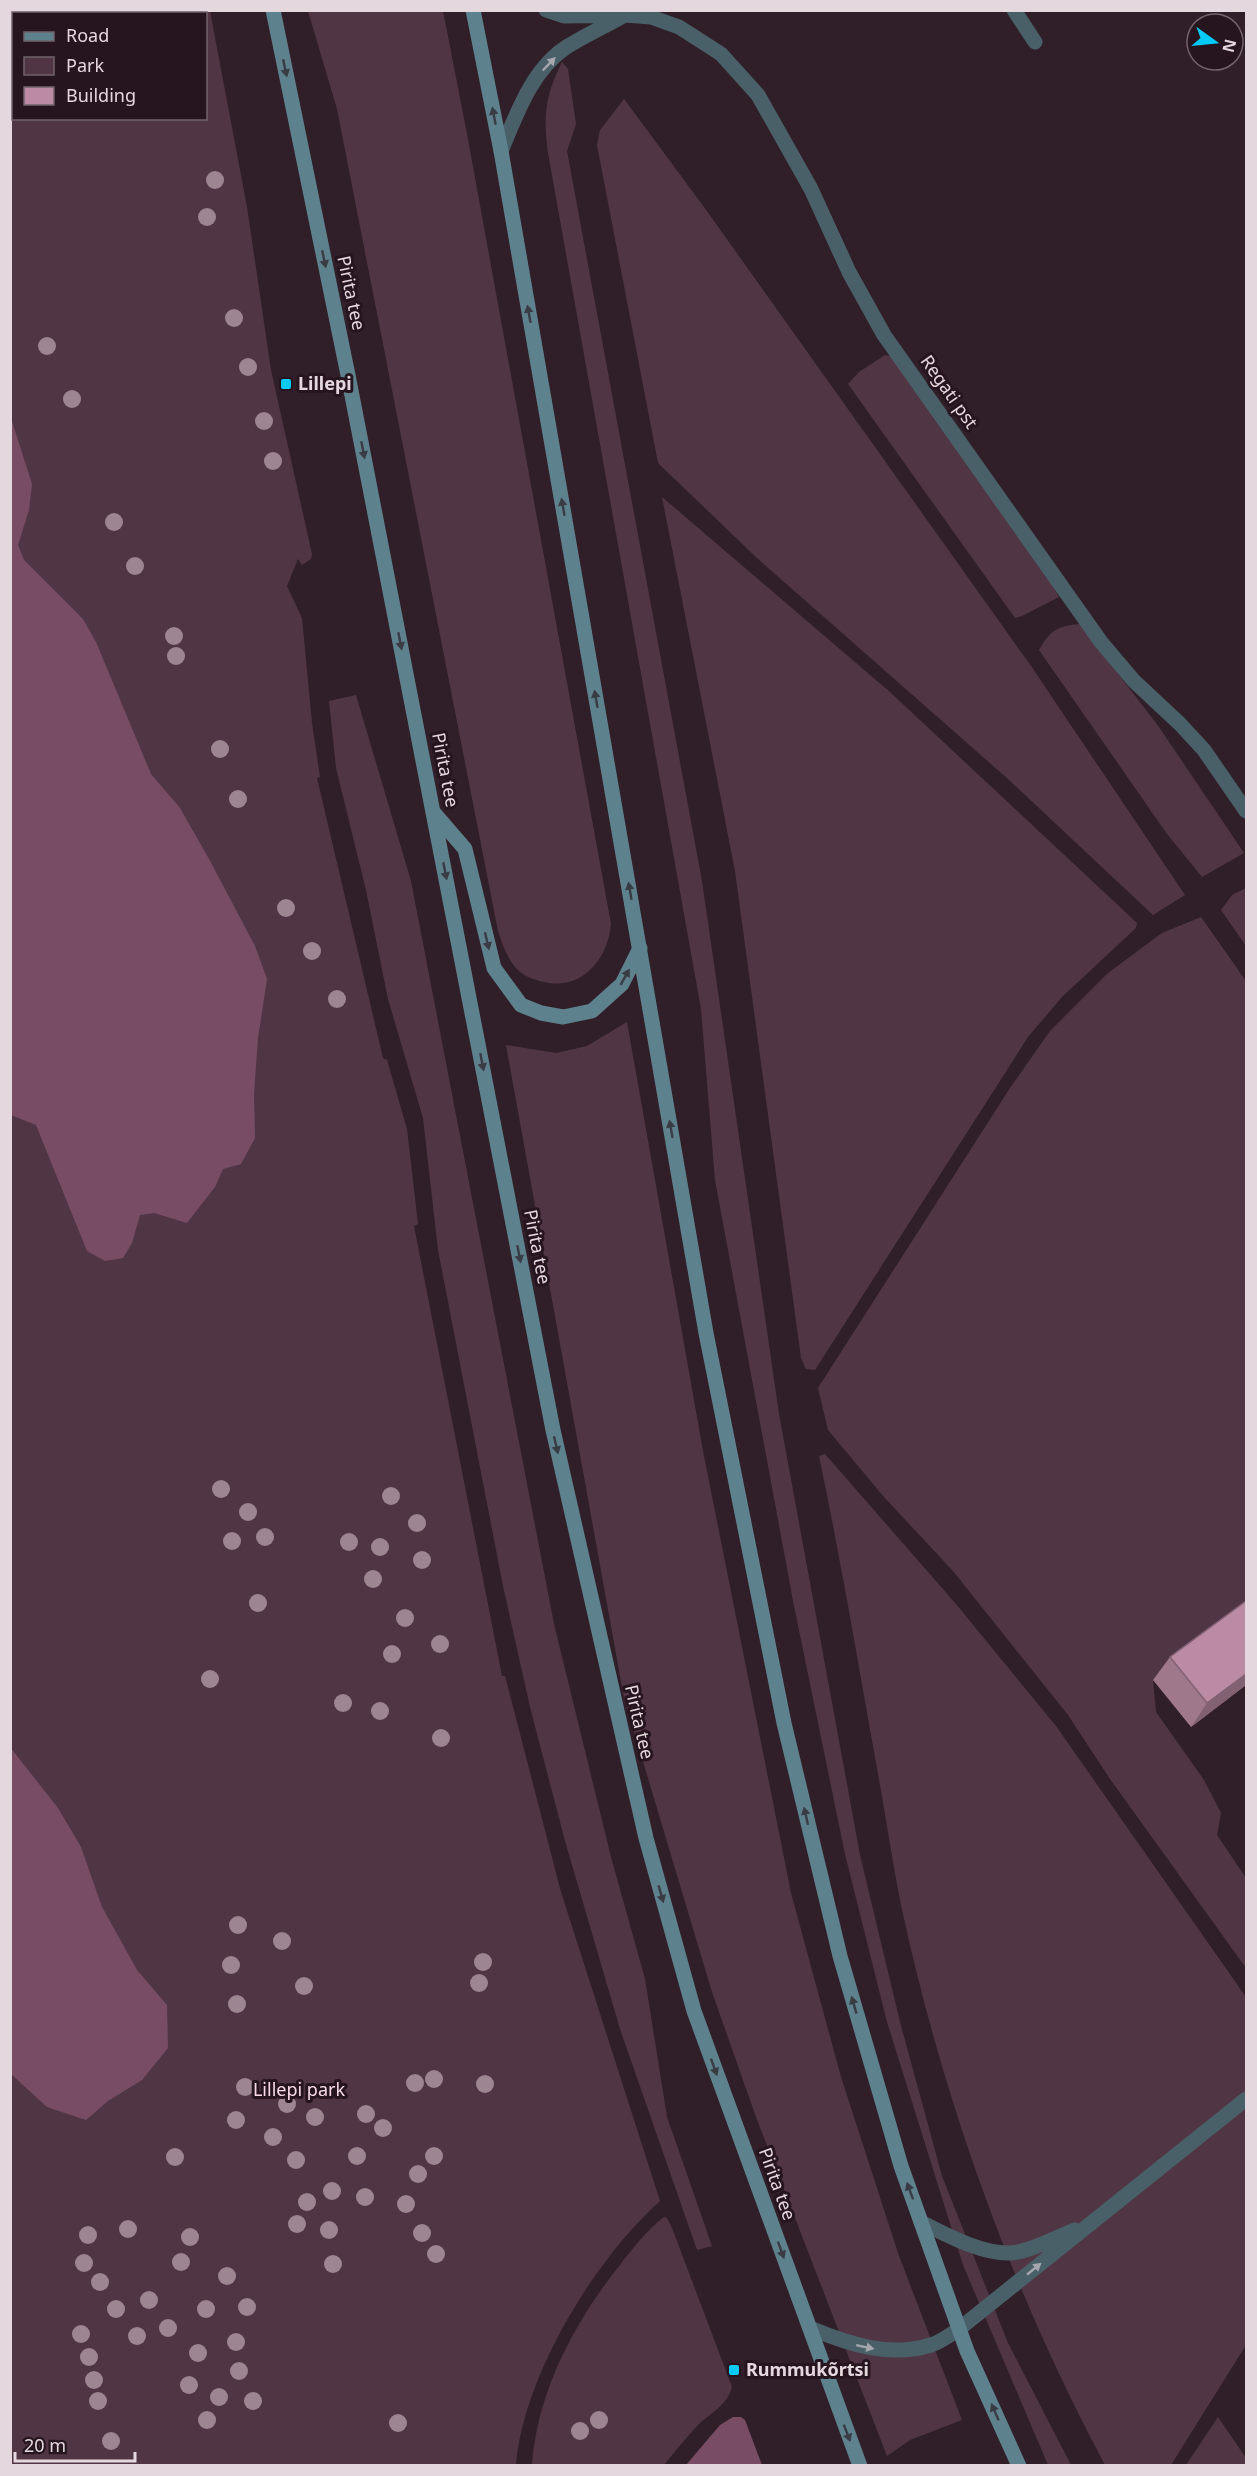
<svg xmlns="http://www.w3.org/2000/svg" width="1257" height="2476" viewBox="0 0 1257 2476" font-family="'Noto Sans',sans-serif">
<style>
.green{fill:#503644;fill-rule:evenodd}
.forest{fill:#784d63}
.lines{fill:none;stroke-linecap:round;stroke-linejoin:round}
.service{stroke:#496068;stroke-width:15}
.minor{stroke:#496068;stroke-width:15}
.secondary{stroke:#5d818d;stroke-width:15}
.tree{fill:#9d8591}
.wall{fill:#a0788c}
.shaded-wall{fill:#826172}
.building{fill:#ba8ba3;stroke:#826172;stroke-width:1.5}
.oneway{fill:#a6a7ae}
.oneway2{fill:#393b45}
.poi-dot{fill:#00cbf8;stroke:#26151e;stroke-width:2}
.labels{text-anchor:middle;stroke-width:6;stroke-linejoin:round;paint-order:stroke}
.street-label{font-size:18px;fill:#e4d7dd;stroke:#26151e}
.poi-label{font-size:18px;font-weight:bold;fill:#e4d7dd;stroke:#26151e;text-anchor:start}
.park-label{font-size:18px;fill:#f7d9e7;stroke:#26151e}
</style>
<rect width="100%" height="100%" fill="#301f28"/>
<path class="green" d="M11 11H210L247 207 271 370 312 554 311 559 302 565 298 559 287 586 302 618 312 723 320 777 317 778 383 1058 387 1060 407 1129 418 1224 414 1226 502 1676H505L561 1892 660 2201C594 2260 523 2377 516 2465L11 2466ZM14 14H206V118H14Z
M308 11H443L467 134 611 924C608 959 582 991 544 982 534 980 523 976 516 968 507 958 502 943 498 931L337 109Z
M562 62 568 69 576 124 567 151 702 881 779 1414 860 1855 900 2022 942 2176 1008 2343 1071 2465H1048L963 2265 887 2022 845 1854 794 1606 715 1180 701 1009 548 153C543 116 545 96 562 62Z
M624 99 704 207 1031 666 1185 895 1153 915 1008 779 758 559 658 463 597 145 600 130Z
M885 355 895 357 1034 550 1059 597 1022 616 1015 618 848 384 859 372Z
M662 497 890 692 1137 923 1136 928 1062 997 1028 1037 815 1370 806 1369 801 1358 735 871Z
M1080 624 1159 727 1244 853 1202 877 1167 834 1039 650C1050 630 1058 626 1080 624Z
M356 695 411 881 554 1624 611 1857 645 1979 667 2117 712 2246 697 2250 620 2029 565 1841 530 1707 503 1586 438 1250 423 1118 388 999 366 890 336 768 329 701Z
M1246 888V946L1221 910 1232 895Z
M1201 917 1246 981V1613L1153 1681 1156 1712 1204 1780 1221 1813 1217 1835 1246 1878V1968L1110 1779 1068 1715 953 1571 884 1497 828 1430 818 1388 1010 1088 1050 1031 1108 973 1162 933Z
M627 1022 703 1451 791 1893 841 2077 899 2256 962 2420 910 2440 887 2456 756 2117 712 1992 624 1698 506 1045 556 1053 587 1046Z
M825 1454 956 1604 1056 1726 1246 1997V2345L1171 2465H1105C1011 2289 943 2100 901 1905 893 1865 887 1825 880 1785 860 1675 842 1565 819 1456Z
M664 2217 667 2218 672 2228 732 2387C727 2406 710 2413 698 2425 686 2438 675 2451 664 2465H532C537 2392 575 2321 620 2265 633 2248 647 2230 664 2217Z
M1218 2417 1246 2458V2465H1186Z"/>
<path class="forest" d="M10 415 32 484 29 510 18 545 24 560 83 619 96 642 151 774 180 808 209 859 255 946 267 979 258 1038 254 1094 255 1138 241 1164 223 1169 215 1187 187 1223 154 1213 140 1215 132 1243 123 1258 105 1261 87 1251 36 1125 11 1115Z
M10 1747 58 1808 81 1847 102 1907 137 1970 167 2005 168 2048 142 2080 108 2101 86 2120 47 2107 11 2074Z
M733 2417H741L745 2420 762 2465H686L720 2425Z"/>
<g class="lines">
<path class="service" d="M1014 10 1035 42"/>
<path class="minor" d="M546 10 564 16 625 15 651 17 679 27 721 54 758 95 811 189 849 272 884 335 1101 642 1134 681 1180 724 1204 750 1246 811
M501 151C516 116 531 71 565 48 583 36 604 27 623 16
M921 2222C946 2235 989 2258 1018 2252 1037 2248 1057 2237 1075 2230
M810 2328C848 2344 890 2358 931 2345 941 2342 951 2334 959 2329L1246 2099"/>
<path class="secondary" d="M273 10 348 375 553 1430 646 1838 694 2011 860 2466
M473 10 501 151 706 1333 784 1723 840 1956 901 2166 967 2351 1019 2466
M434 813 465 849 494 968 521 1005 541 1013 563 1017 592 1011 622 984 640 948"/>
</g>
<g class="tree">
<circle cx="215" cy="180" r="9"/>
<circle cx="207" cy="217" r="9"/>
<circle cx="234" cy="318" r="9"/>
<circle cx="47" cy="346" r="9"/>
<circle cx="248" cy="367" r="9"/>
<circle cx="72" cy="399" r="9"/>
<circle cx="264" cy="421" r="9"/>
<circle cx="273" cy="461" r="9"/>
<circle cx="114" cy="522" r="9"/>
<circle cx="135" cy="566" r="9"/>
<circle cx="174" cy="636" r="9"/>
<circle cx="176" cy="656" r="9"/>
<circle cx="220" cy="749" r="9"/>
<circle cx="238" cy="799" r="9"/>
<circle cx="286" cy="908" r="9"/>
<circle cx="312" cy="951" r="9"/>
<circle cx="337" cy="999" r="9"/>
<circle cx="221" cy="1489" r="9"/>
<circle cx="391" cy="1496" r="9"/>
<circle cx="248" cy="1512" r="9"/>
<circle cx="417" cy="1523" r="9"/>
<circle cx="265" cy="1537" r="9"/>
<circle cx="232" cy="1541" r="9"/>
<circle cx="349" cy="1542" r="9"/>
<circle cx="380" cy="1547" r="9"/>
<circle cx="422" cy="1560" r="9"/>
<circle cx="373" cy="1579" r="9"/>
<circle cx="258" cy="1603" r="9"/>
<circle cx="405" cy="1618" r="9"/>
<circle cx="440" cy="1644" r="9"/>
<circle cx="392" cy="1654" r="9"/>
<circle cx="210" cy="1679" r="9"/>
<circle cx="343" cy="1703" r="9"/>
<circle cx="380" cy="1711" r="9"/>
<circle cx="441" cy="1738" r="9"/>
<circle cx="238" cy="1925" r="9"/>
<circle cx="282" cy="1941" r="9"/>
<circle cx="483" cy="1962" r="9"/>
<circle cx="231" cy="1965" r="9"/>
<circle cx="479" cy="1983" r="9"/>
<circle cx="304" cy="1986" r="9"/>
<circle cx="237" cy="2004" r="9"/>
<circle cx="434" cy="2079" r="9"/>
<circle cx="415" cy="2083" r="9"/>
<circle cx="485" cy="2084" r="9"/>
<circle cx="245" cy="2087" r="9"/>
<circle cx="287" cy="2104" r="9"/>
<circle cx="366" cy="2114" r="9"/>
<circle cx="315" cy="2117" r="9"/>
<circle cx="236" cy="2120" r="9"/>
<circle cx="383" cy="2128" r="9"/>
<circle cx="273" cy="2137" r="9"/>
<circle cx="357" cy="2156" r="9"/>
<circle cx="434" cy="2156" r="9"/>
<circle cx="175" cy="2157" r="9"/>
<circle cx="296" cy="2160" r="9"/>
<circle cx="418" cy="2174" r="9"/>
<circle cx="332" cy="2191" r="9"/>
<circle cx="365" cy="2197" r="9"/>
<circle cx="307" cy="2202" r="9"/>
<circle cx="406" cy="2204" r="9"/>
<circle cx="297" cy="2224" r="9"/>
<circle cx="128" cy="2229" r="9"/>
<circle cx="329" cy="2230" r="9"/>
<circle cx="422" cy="2233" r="9"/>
<circle cx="88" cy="2235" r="9"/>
<circle cx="190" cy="2237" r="9"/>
<circle cx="436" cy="2254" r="9"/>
<circle cx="181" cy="2262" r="9"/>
<circle cx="84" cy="2263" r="9"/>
<circle cx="333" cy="2264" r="9"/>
<circle cx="227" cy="2276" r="9"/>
<circle cx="100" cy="2282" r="9"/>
<circle cx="149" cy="2300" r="9"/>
<circle cx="247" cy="2307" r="9"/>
<circle cx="116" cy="2309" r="9"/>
<circle cx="206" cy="2309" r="9"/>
<circle cx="168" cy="2328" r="9"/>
<circle cx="81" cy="2334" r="9"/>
<circle cx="137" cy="2336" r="9"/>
<circle cx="236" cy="2342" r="9"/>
<circle cx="198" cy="2353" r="9"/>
<circle cx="89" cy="2357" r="9"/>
<circle cx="239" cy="2371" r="9"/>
<circle cx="94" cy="2380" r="9"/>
<circle cx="189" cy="2385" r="9"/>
<circle cx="219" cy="2397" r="9"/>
<circle cx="98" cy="2401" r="9"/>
<circle cx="253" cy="2401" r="9"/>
<circle cx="207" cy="2420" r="9"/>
<circle cx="599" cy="2420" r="9"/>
<circle cx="398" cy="2423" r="9"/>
<circle cx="580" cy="2431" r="9"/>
<circle cx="111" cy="2441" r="9"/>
</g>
<path class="wall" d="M1246 1601V1685L1191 1727 1153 1680 1170 1657Z"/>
<path class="shaded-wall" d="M1246 1674V1685L1191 1727 1207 1703Z"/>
<path class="building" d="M1246 1601V1674L1207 1703 1170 1657Z"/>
<defs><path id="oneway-solid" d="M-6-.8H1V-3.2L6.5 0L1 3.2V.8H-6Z" transform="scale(1.5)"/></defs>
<g class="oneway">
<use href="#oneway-solid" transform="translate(549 64) rotate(-46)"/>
<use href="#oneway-solid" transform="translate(1034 2269) rotate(-39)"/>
<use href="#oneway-solid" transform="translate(865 2347) rotate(12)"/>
</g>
<g class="oneway2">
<use href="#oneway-solid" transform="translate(285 68) rotate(78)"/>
<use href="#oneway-solid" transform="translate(494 116) rotate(-101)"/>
<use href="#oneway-solid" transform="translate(324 259) rotate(78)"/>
<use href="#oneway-solid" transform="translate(529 314) rotate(-100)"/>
<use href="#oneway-solid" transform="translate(363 450) rotate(79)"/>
<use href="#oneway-solid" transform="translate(563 507) rotate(-100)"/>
<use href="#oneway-solid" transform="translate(400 641) rotate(79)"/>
<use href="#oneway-solid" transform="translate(596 699) rotate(-100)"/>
<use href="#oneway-solid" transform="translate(445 871) rotate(79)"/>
<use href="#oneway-solid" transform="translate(630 891) rotate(-100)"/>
<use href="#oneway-solid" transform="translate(487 941) rotate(77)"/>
<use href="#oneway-solid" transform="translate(625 977) rotate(-61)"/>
<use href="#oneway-solid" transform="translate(482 1062) rotate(79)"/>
<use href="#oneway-solid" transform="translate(671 1129) rotate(-100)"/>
<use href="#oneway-solid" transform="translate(519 1254) rotate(79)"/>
<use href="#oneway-solid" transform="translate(556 1445) rotate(77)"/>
<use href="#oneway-solid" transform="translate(806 1816) rotate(-103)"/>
<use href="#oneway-solid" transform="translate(661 1894) rotate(74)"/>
<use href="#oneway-solid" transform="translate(854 2005) rotate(-106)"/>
<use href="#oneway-solid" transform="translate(714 2067) rotate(70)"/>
<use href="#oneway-solid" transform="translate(910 2191) rotate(-110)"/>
<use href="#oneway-solid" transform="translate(781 2250) rotate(70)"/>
<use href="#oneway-solid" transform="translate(995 2412) rotate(-114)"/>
<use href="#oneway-solid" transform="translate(847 2433) rotate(69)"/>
</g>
<g class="poi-dot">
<rect x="280" y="378" width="12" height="12" rx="3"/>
<rect x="728" y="2364" width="12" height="12" rx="3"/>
</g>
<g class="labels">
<g class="street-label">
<text transform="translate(351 293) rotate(78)" y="6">Pirita tee</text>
<text transform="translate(949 392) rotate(55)" y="6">Regati pst</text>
<text transform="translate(445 770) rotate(79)" y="6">Pirita tee</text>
<text transform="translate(537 1247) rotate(79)" y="6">Pirita tee</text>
<text transform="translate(639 1722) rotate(77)" y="6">Pirita tee</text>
<text transform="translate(777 2184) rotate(70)" y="6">Pirita tee</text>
</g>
<g class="poi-label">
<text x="298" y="390">Lillepi</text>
<text x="746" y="2376">Rummukõrtsi</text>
</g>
<g class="park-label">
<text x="299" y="2096">Lillepi park</text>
</g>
</g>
<rect width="1257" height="2476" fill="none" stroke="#e4d7dd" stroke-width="24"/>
<rect x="12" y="12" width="195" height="108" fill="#26151e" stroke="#72636a" stroke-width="1.5"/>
<rect x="24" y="32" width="30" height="9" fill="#5d818d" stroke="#72636a" stroke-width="1.5"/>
<text x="66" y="42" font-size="18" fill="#e4d7dd">Road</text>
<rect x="24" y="57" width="30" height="18" fill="#503644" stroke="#72636a" stroke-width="1.5"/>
<text x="66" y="72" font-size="18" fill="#e4d7dd">Park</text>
<rect x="24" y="87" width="30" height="18" fill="#ba8ba3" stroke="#72636a" stroke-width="1.5"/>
<text x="66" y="102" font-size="18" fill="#e4d7dd">Building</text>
<g transform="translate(1215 42) rotate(105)"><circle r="28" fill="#26151e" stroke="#72636a" stroke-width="1.5"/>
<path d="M0-4.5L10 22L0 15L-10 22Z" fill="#00cbf8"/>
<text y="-9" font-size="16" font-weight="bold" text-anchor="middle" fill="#e4d7dd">N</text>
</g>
<path d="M15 2452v9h120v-9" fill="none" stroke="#e4d7dd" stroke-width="3"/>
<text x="24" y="2452" font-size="18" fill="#e4d7dd" stroke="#26151e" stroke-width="4.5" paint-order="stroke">20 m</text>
</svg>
